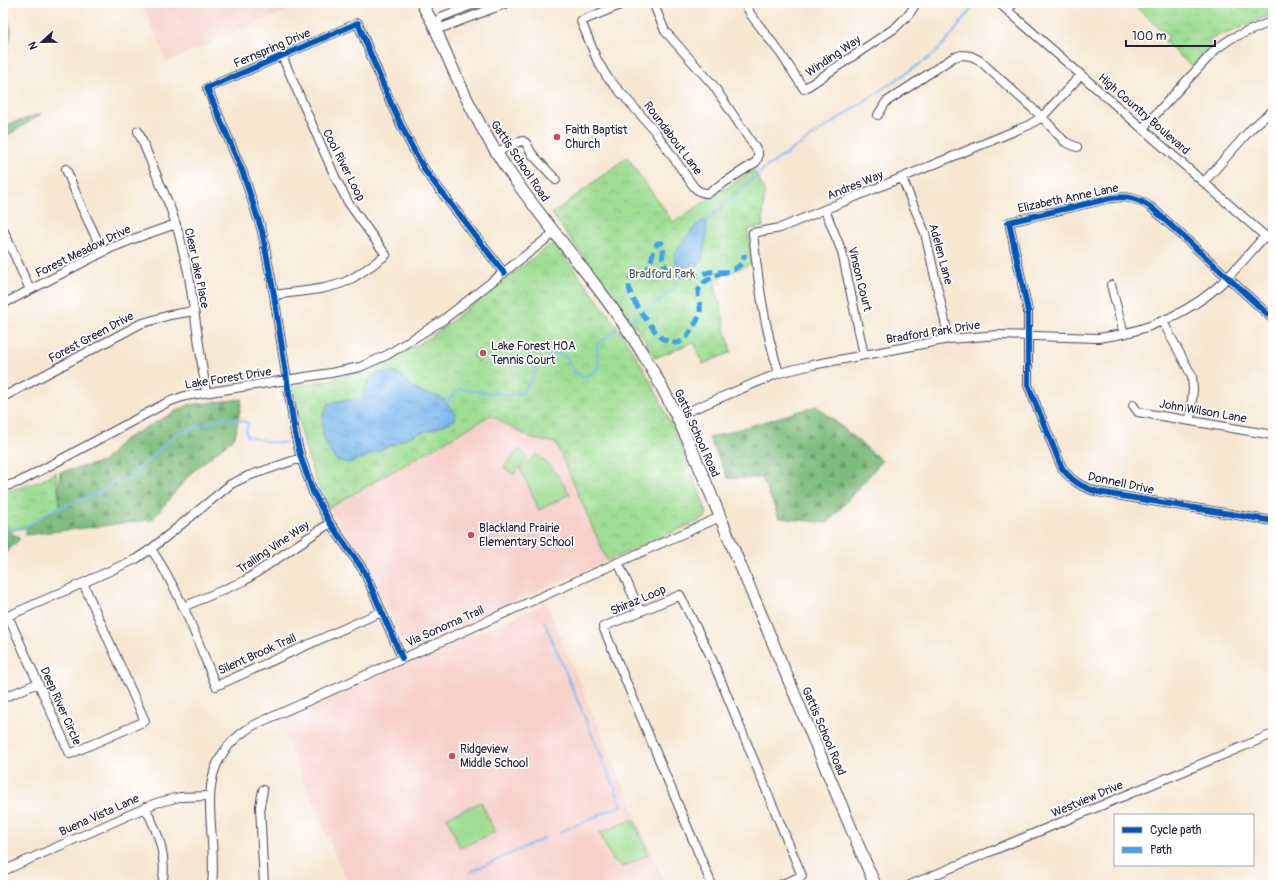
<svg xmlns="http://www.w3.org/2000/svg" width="1276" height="888" viewBox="0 0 1276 888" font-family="Pangolin,sans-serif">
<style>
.built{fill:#f7d0c9}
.forest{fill:url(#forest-firs);stroke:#506f5c}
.park{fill:url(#park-crowns);stroke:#608067}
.garden{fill:#9edd93;stroke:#608067}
.water{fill:url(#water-ripples);stroke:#4e6c94}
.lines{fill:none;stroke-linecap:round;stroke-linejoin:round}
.stream{stroke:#7bb7ed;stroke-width:2}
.minor-casing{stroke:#424052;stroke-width:10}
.major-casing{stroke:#424052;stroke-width:13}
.minor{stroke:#fff;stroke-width:8}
.major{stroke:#fff;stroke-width:11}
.quiet{stroke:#3ea2ec;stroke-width:5;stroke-dasharray:10 5;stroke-linecap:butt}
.cycleway-casing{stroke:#fff;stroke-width:8}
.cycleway{stroke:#0057b8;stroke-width:6}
.poi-dot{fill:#d1495b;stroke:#fff;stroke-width:1.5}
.labels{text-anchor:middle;stroke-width:3.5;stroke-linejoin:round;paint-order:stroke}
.street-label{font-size:12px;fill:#22223b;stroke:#fff}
.poi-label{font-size:12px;fill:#22223b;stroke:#fff;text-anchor:start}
.park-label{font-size:12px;fill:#475a55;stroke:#fff}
</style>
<defs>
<pattern id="forest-firs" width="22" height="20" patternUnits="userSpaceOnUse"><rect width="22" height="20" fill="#7ebc7d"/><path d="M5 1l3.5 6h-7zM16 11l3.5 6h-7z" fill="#679868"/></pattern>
<pattern id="park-crowns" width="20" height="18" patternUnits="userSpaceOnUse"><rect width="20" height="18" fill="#9edd93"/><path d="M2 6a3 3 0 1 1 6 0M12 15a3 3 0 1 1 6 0" fill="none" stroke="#88bd80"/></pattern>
<pattern id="water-ripples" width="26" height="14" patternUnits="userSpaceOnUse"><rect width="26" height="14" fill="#7bb7ed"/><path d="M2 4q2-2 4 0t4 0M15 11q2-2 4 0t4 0" fill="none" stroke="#6494c1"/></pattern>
</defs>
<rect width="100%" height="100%" fill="#fff"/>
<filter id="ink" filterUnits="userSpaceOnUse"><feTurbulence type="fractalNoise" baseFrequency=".025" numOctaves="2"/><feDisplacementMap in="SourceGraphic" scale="8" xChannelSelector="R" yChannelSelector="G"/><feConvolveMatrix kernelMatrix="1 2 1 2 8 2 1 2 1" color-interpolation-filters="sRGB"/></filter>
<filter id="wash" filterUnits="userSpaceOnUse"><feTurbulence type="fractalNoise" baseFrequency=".012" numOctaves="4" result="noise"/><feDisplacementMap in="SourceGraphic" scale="16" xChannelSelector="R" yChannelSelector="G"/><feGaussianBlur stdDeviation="0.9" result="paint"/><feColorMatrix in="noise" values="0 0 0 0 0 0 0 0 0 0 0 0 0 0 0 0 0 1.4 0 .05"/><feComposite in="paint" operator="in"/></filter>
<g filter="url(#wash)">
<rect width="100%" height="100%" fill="#f7e7d2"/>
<path class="built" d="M142 3H304L167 62Z
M491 415 510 427 534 439 556 443 607 561 406 648 370 569 329 508Z
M546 603 665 885H348L278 720Z"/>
<path class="forest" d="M3 16C17 28 9 37 7 53L3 54Z
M41 114 39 116 3 138V126Z
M242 399 235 437 191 473 152 520 25 535 27 521 58 500 60 472 103 462 123 440 188 405Z
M817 406 882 461 828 523 779 518 762 478H728L709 438Z
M3 524 6 528 20 539 3 556Z"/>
<path class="park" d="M1132 3H1273V14L1225 34 1222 33 1209 41 1210 46 1191 66 1165 42 1169 36 1159 28Z
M589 136 594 137 596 139V144L593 147H591L586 141Z
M627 157 673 222 754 170 764 190 763 227 748 229 752 263 714 280 731 352 703 364 694 342 655 358 644 338 552 214Z
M550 245H554L557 247C587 286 618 325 643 368 669 414 688 463 707 512L705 518 607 561 556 443 534 439 510 427 491 415 329 508C308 469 301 433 294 390L295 387 302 385C349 378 388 363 429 338Z
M56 472 60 508C41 515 24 534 3 530V492L39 482Z"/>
<path class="garden" d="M490 343 495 351 477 362 472 354Z
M519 449 528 457 513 475 504 467Z
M537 454 553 469 570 494 539 510 520 468Z
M481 802 495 832 460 848 447 817Z
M631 820 635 822 649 854 624 867 612 859 600 833Z"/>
<path class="water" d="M705 221C710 234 703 251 700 264L690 267 692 266 689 264 687 267H681C666 255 680 248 687 238 692 230 696 224 705 221Z
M389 372 400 375 416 390 427 394 437 396 443 399 455 413V420L431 430 418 433 365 457 348 463 336 460C326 447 320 433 323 416 324 412 326 406 330 403 339 399 350 402 361 397 370 381 367 373 389 372Z"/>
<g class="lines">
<path class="stream" d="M705 222 765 168 933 55 950 37 976 3
M632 320 667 295 675 286
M445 404 447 403 450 398 459 389 509 395 522 393 532 379 537 364 550 359 548 354 552 352 567 357 574 372 584 377 593 373 599 366 597 345 617 329
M3 530 24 528 49 512 99 493 115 481 129 478 176 434 226 417 246 422 248 424 246 431 247 436 268 442 288 443
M544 621 622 805 560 832
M470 872 545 838
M437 885 454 879"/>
</g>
</g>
<g filter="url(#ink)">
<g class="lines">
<defs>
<path id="minor" d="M625 3 581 21 597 60 607 77 654 130 694 187C699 192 702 193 708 193L756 162 758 157V152L713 85 665 31 653 3
M745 3 751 15 781 54 804 89 895 28 910 13 916 3
M999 3 1273 243
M1007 10 1014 3
M434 26 444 27 507 3
M434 26 441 17 477 3
M878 115 886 102 954 57 962 55 971 56 979 60 1042 117 1065 142 1077 147
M1143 128 1216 49 1232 38 1273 21
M138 131 170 207 179 234 189 276 206 392
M496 153 512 144 523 141 526 143 532 154 556 180
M66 169 81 206 103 252
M902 178 925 233 949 339
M1204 182 1252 128 1273 110
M825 210 842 252 864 355
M3 229 30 290
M1111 285 1124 334
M274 295C298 291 325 291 347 281 361 274 373 264 386 255L348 202 336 179 282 56
M3 304 111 248 136 238 176 224
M1273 319 1152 208C1137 198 1129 196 1111 198L1009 222 1028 311V385L1062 468C1072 481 1081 487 1098 492L1273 521
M1163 322 1192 376 1193 389 1190 420
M779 373C764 327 758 280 753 233L780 228 1029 125 1042 117 1081 75
M3 397 140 324 170 315 194 311
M1133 405 1138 412 1273 435
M677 416 779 373 812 365 949 339 999 335 1098 338C1145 333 1195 311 1228 277 1241 264 1253 249 1265 236
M3 487 19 482 34 474 168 402 185 396 331 373 360 367 387 355 443 320 554 233
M151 549C180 591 197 639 216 686L381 612
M618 562 640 611
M83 583 8 616 70 754 145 721 83 583 136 559 151 549 231 484 248 476 301 458
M183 607 244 581 330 523
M402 658 364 571 330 523 313 492 301 458 295 434 274 295 262 231 243 173 207 88 358 23C378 73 398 125 426 172L504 273
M3 698 38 683
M263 790 260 806 264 885
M145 807C158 832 168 857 162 885
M3 871 156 803 180 797 210 796
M212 885C219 823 186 765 254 725L720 517
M712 885 603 627 680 595 711 657 802 876 780 885
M910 885 1273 734"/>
<path id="major" d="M422 3C426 13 432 20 436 30 458 82 481 134 515 180 559 242 612 299 650 366 687 429 712 499 741 567 785 673 830 779 875 885"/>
</defs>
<use href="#minor" class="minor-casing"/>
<use href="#major" class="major-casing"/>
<use href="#minor" class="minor"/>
<use href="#major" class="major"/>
<path class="quiet" d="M725 272C717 275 707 278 701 286 694 294 702 303 700 313 699 318 696 323 693 327 688 337 682 346 670 342 665 340 661 339 657 334 648 320 624 296 630 279 634 276 640 275 644 272 653 265 651 251 658 243H662L664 245C664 252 660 259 665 266 669 273 681 278 689 277 696 277 703 273 710 272 715 271 718 272 723 272 733 272 745 265 744 254"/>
<defs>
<path id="cycleway" d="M1273 319 1152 208C1137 198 1129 196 1111 198L1009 222 1028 311V385L1062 468C1072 481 1081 487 1098 492L1273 521
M402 658 364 571 330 523 313 492 301 458 295 434 274 295 262 231 243 173 207 88 358 23C378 73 398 125 426 172L504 273"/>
</defs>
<use href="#cycleway" class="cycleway-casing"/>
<use href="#cycleway" class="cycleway"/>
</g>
</g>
<g class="poi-dot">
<circle cx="557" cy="137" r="4"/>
<circle cx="483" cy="353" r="4"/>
<circle cx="471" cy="535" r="4"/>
<circle cx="452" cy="756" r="4"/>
</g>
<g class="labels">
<g class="street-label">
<text transform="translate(272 48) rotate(-23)" y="4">Fernspring Drive</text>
<text transform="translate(833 56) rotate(-34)" y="4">Winding Way</text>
<text transform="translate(1144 114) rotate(41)" y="4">High Country Boulevard</text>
<text transform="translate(673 138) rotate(53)" y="4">Roundabout Lane</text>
<text transform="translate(520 161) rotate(56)" y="4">Gattis School Road</text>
<text transform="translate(344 165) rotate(63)" y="4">Cool River Loop</text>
<text transform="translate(855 185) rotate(-22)" y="4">Andres Way</text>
<text transform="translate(1068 198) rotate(-12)" y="4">Elizabeth Anne Lane</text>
<text transform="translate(83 251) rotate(-26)" y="4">Forest Meadow Drive</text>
<text transform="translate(941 254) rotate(75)" y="4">Adelen Lane</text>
<text transform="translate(197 268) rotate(78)" y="4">Clear Lake Place</text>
<text transform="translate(860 279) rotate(76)" y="4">Vinson Court</text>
<text transform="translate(933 332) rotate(-9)" y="4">Bradford Park Drive</text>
<text transform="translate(91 337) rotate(-28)" y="4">Forest Green Drive</text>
<text transform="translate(228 378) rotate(-9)" y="4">Lake Forest Drive</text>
<text transform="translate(1203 411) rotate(10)" y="4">John Wilson Lane</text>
<text transform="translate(697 433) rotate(66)" y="4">Gattis School Road</text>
<text transform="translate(1121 483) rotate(12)" y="4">Donnell Drive</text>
<text transform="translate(273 547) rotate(-34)" y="4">Trailing Vine Way</text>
<text transform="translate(638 600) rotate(-23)" y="4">Shiraz Loop</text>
<text transform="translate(445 626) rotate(-24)" y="4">Via Sonoma Trail</text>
<text transform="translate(257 654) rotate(-24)" y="4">Silent Brook Trail</text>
<text transform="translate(61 706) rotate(66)" y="4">Deep River Circle</text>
<text transform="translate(824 731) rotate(67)" y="4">Gattis School Road</text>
<text transform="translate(1087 799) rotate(-23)" y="4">Westview Drive</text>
<text transform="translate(99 815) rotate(-24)" y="4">Buena Vista Lane</text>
</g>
<g class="poi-label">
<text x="565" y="134">Faith Baptist<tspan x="565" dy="14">Church</tspan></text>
<text x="491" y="350">Lake Forest HOA<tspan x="491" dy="14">Tennis Court</tspan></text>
<text x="479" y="532">Blackland Prairie<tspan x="479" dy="14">Elementary School</tspan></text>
<text x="460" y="753">Ridgeview<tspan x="460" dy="14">Middle School</tspan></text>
</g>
<g class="park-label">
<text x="662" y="278">Bradford Park</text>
</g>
</g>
<rect width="1276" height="888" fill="none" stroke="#fff" stroke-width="16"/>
<rect x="1114" y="814" width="140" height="52" fill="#ffffff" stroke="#a7a7b1"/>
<rect x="1122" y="827" width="20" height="6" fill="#0057b8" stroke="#a7a7b1"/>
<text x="1150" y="834" font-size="12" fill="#22223b">Cycle path</text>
<rect x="1122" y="847" width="20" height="6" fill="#3ea2ec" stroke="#a7a7b1"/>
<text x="1150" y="854" font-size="12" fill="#22223b">Path</text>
<g transform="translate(42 42) rotate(248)" stroke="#ffffff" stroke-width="3" paint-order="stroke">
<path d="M0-3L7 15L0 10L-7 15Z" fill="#22223b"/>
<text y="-6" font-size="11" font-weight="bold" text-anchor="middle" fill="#22223b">N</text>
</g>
<path d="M1126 40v6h89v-6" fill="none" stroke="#22223b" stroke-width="2"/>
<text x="1132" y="40" font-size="12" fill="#22223b" stroke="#ffffff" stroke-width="3" paint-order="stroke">100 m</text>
</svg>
